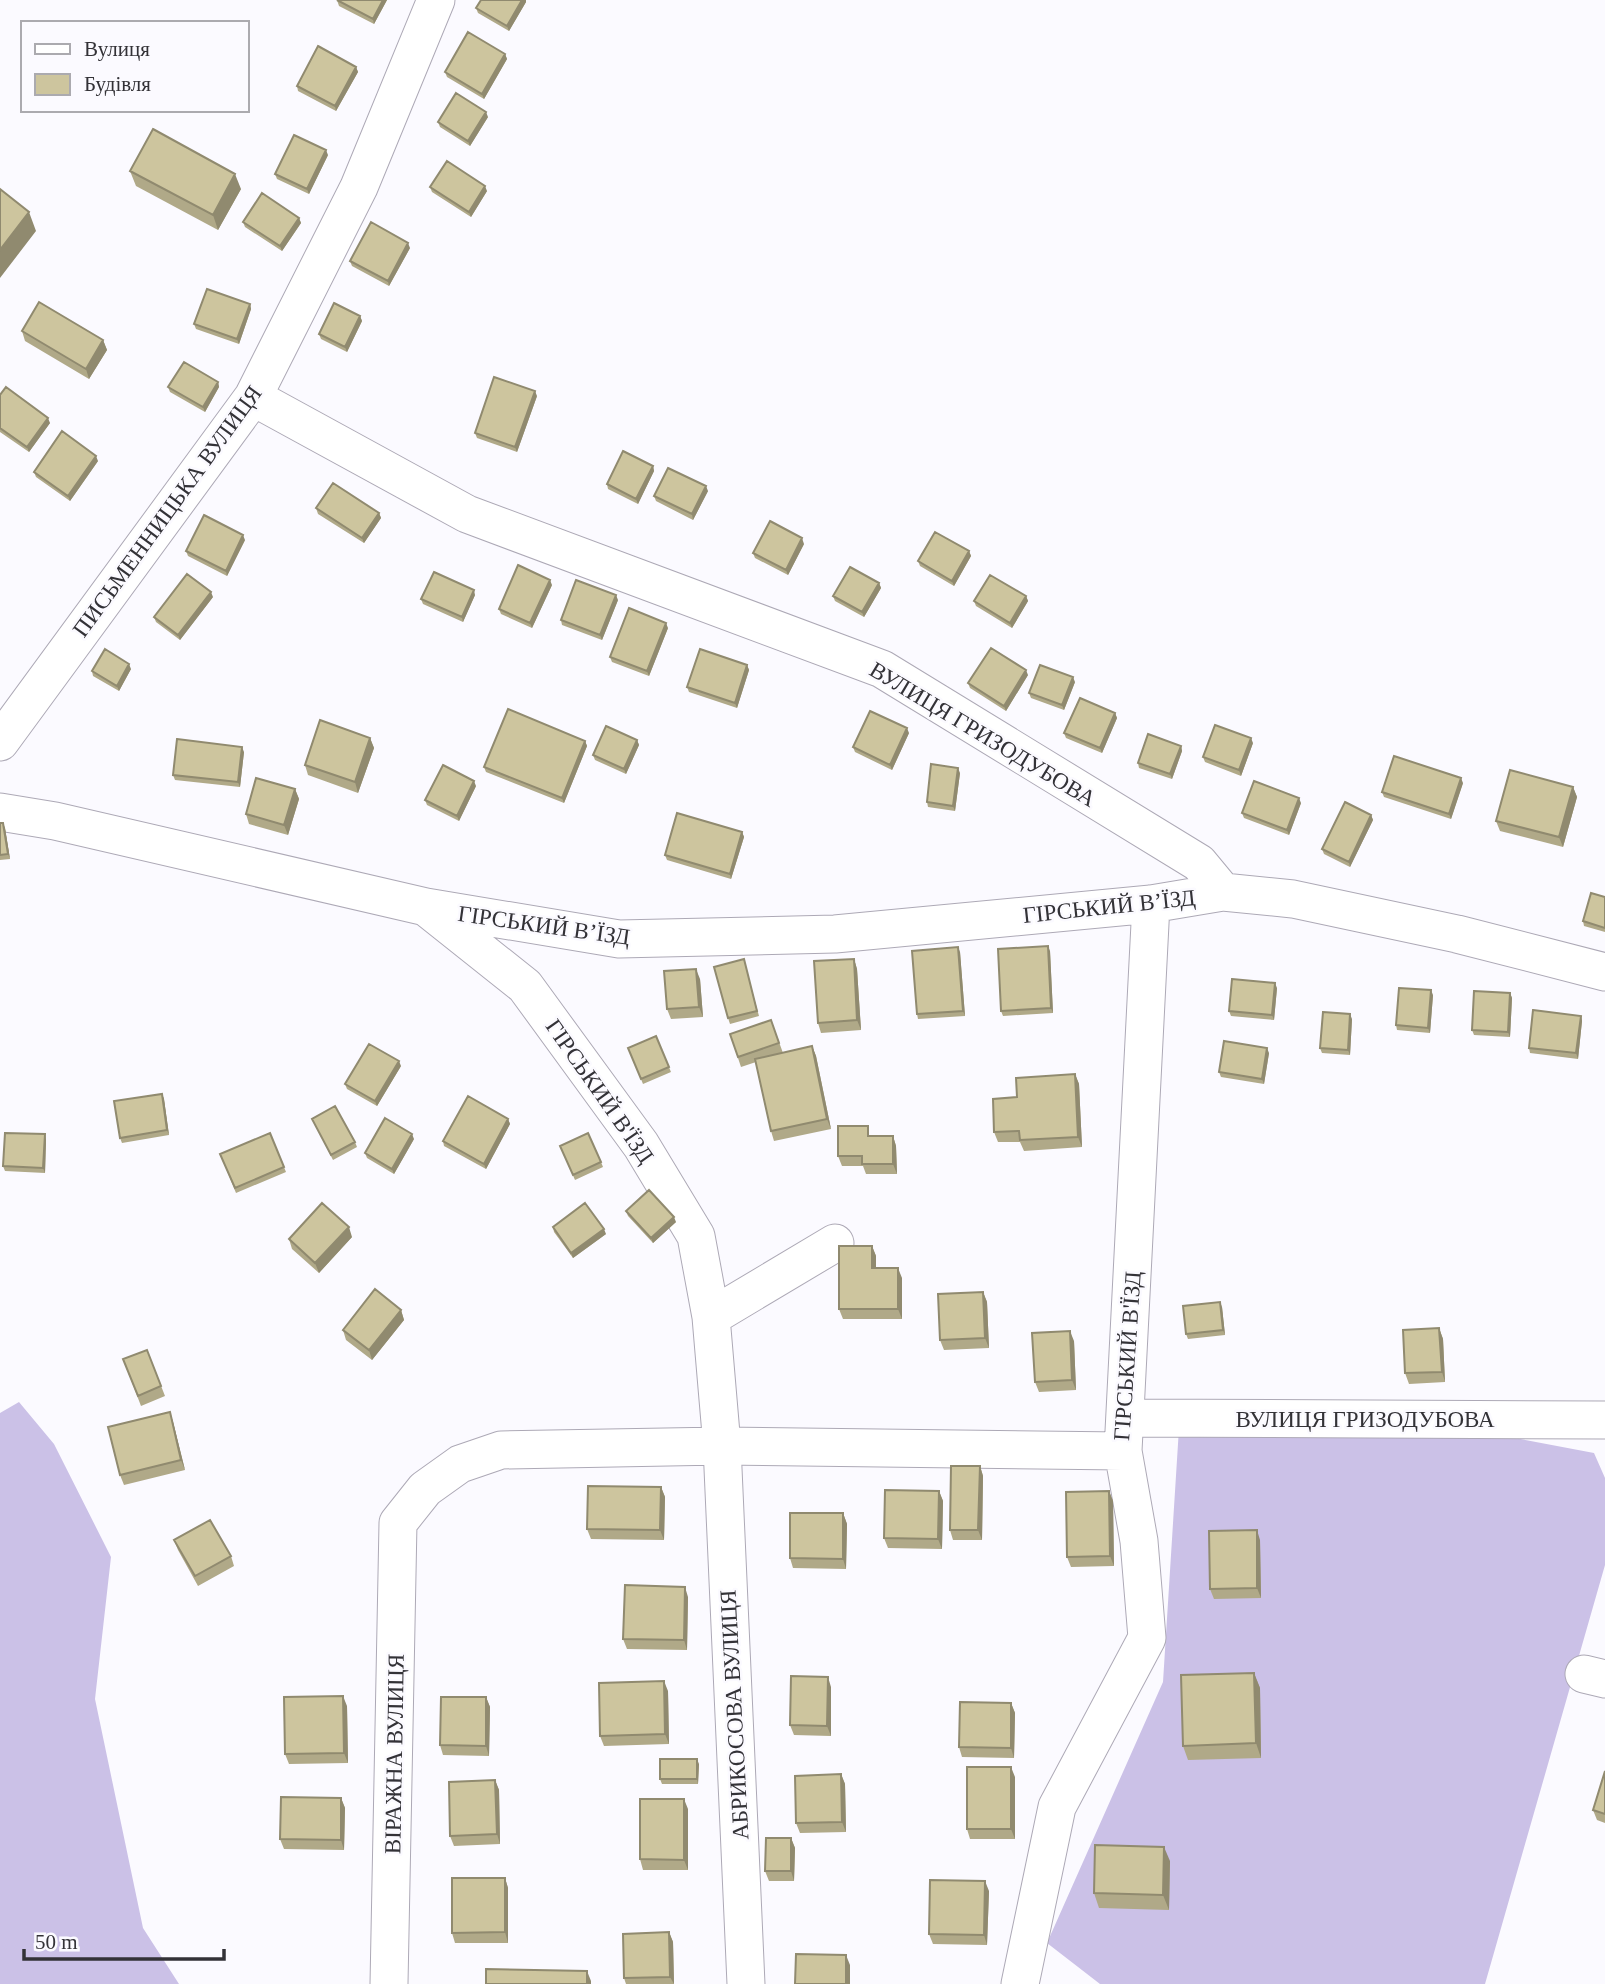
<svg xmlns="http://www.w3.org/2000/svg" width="1605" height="1984" viewBox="0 0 1605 1984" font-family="'Times New Roman',serif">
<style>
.forest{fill:#cbc1e7}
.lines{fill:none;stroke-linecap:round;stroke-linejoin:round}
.minor-casing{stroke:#ada9b6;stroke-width:39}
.minor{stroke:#fff;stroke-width:37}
.wall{fill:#b0a988}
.shaded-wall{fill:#908a6f}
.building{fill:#cdc59e;stroke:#908a6f;stroke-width:2}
.labels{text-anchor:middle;stroke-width:5;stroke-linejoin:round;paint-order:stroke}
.street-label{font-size:23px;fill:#333237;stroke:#fbfaff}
</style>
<rect width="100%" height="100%" fill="#fbfaff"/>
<path class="forest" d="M19 1402 54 1444 111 1557 95 1699 143 1928 179 1984H0V1413Z
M1399 1416 1594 1453 1605 1478V1565L1485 1984H1100L1047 1943 1163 1682 1179 1428Z"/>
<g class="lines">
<defs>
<path id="minor" d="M253 397 467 514 882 669 1199 863 1223 892
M0 742 253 397 359 187 436 0
M0 812 55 821 426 907 619 939 835 934 1151 904 1223 892 1293 899 1457 934 1605 972
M427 908 525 986 641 1145 696 1236 711 1317 722 1446 746 1984
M711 1317 835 1243
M1125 1418 1605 1420
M1584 1674 1605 1679
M389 1984 398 1523 425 1489 460 1464 501 1450 722 1446 1123 1451
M1020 1984 1057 1807 1147 1638 1139 1541 1123 1451 1151 904"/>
</defs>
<use href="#minor" class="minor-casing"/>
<use href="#minor" class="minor"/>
</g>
<path class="wall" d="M337 0H387L374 24 339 6Z
M481 0H526V2L509 31 478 13 476 8Z
M505 54 507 59 484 99 447 77 445 72Z
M356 67 358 72 336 111 298 91 297 86Z
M488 117 470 146 440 127 438 122Z
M328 155 309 194 277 179 275 174Z
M130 171 241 189 218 230 136 186Z
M430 187 487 191 471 217 432 192Z
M299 218 301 223 282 251 245 227 243 222Z
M410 248 389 286 352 266 350 261Z
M250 304 251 309 239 344 196 329 194 324Z
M360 316 362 321 347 352 321 339 319 334Z
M22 331 103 340 107 350 89 379 25 341Z
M218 382 219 387 205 412 170 392 168 387Z
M0 395 50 423 29 452 0 432Z
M537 396 517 452 477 438 475 433Z
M98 461 70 501 36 477 34 472Z
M653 466 654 471 638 504 608 489 607 484Z
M708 491 693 520 656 501 654 496Z
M316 508 379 513 381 518 364 543 318 514Z
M245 540 227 576 188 556 186 551Z
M804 544 788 575 755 558 753 553Z
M969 551 971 556 954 586 920 566 918 561Z
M879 583 881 588 864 617 835 601 833 596Z
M552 585 532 628 501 614 499 609Z
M475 595 463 622 423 604 421 599Z
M1026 596 1028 601 1012 628 976 606 974 601Z
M213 597 180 640 156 622 154 617Z
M618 600 602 640 562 625 561 620Z
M668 628 649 676 612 662 610 657Z
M747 665 749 670 737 708 689 692 687 687Z
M131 669 119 691 93 676 92 671Z
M1028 675 1006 711 970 688 968 683Z
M1075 682 1064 710 1031 698 1029 693Z
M1115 713 1117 718 1102 753 1066 738 1064 733Z
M909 733 892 770 855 752 853 747Z
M370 738 374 748 358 793 308 775 305 765Z
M637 740 639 745 626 774 595 760 593 755Z
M585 741 587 746 564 803 486 772 484 767Z
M1253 743 1241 776 1205 762 1203 757Z
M1181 746 1182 751 1172 779 1139 768 1138 763Z
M244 752 240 787 175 780 173 775Z
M960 773 955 811 928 807 927 802Z
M1463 783 1451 819 1384 797 1382 792Z
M476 786 459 821 427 805 425 800Z
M1573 787 1577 797 1563 847 1500 831 1496 821Z
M295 789 299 799 288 835 249 824 246 814Z
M1301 803 1289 835 1244 818 1242 813Z
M1371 815 1373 820 1350 867 1324 854 1322 849Z
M0 823 5 828 10 859 0 860Z
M742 832 744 837 731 879 667 860 665 855Z
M1605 897V932L1584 926 1583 921Z
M1050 951 1053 1013 1003 1016 1001 1011Z
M960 952 965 1016 918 1019 917 1014Z
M854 959 857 969 861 1030 821 1033 818 1023Z
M745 964 759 1016 730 1024 728 1018Z
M700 979 703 1017 671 1019 667 1009Z
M1277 988 1274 1020 1231 1016 1229 1011Z
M1510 993 1512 998 1510 1037 1474 1035 1472 1030Z
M1433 995 1430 1033 1397 1030 1396 1025Z
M1581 1016 1582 1021 1578 1059 1530 1053 1529 1048Z
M1352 1019 1350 1055 1322 1053 1320 1048Z
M771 1020 783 1053 812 1046 816 1056 831 1129 774 1141 771 1131 756 1062 741 1067 730 1034Z
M656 1036 671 1072 643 1084 628 1048Z
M1269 1053 1264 1084 1221 1077 1219 1072Z
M401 1066 377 1106 347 1089 345 1084Z
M1075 1074 1079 1084 1082 1147 1024 1151 1020 1142H998L994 1132 1017 1097Z
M162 1094 164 1099 169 1135 122 1143 120 1138Z
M312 1119 355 1142 357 1147 333 1160Z
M508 1119 510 1124 486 1169 444 1146 443 1141Z
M270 1133 286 1172 236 1193 220 1154Z
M45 1134 46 1140 45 1173 5 1171 3 1166Z
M871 1136H893L896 1146 897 1174H866L863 1166H842L838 1156Z
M414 1139 394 1174 367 1158 365 1153Z
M560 1146 601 1162 603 1167 575 1180Z
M626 1211 676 1222 653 1243 628 1216Z
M553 1227 606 1234 573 1258 554 1232Z
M352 1237 319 1273 292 1249 289 1239Z
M872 1246 876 1256V1268L902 1278V1319H843L839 1309Z
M983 1292 987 1302 989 1348 944 1350 940 1340Z
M1222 1307 1225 1335 1188 1339 1186 1334Z
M401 1310 404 1320 372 1360 346 1340 343 1330Z
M1439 1328 1443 1339 1445 1382 1409 1384 1405 1373Z
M1074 1341 1076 1390 1039 1392 1035 1382Z
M147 1350 165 1396 141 1406 123 1359Z
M170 1412 173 1422 185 1470 124 1485 120 1475Z
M980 1466 983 1476 982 1540H953L950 1530Z
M661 1487 665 1497 664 1540 591 1539 587 1529Z
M939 1491 943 1501 942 1549 888 1548 884 1538Z
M1109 1491 1113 1501 1114 1566 1071 1567 1067 1557Z
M843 1513 847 1524 846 1569 793 1568 790 1558Z
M174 1540 231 1556 234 1566 198 1586 178 1550Z
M1260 1540 1261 1598 1214 1599 1210 1589Z
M688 1597 687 1650 627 1649 623 1639Z
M1254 1673 1260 1688 1261 1758 1188 1760 1183 1746Z
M831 1687V1736L794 1735 790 1725Z
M668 1691 669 1744 604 1746 600 1736Z
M486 1697 490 1707 489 1756 443 1755 440 1745Z
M1011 1703 1015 1713 1014 1758 962 1757 959 1747Z
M347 1706 348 1763 289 1764 285 1754Z
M699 1764 698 1784H662L660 1779Z
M1605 1771V1823L1597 1820 1593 1810Z
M841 1774 845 1784 846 1832 800 1833 796 1823Z
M1015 1777V1839H970L967 1829Z
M495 1780 499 1790 500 1844 454 1846 450 1836Z
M341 1798 345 1808 344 1850 284 1849 280 1839Z
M688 1809V1870H643L640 1859Z
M791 1838 795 1848 794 1881H769L765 1871Z
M1170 1861 1169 1910 1099 1908 1094 1893Z
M505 1878 508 1888V1943H455L452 1933Z
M989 1891 987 1945 933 1944 929 1934Z
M669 1932 673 1942 674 1984H626L624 1978Z"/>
<path class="shaded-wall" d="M383 0H387L374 24 373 19Z
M522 0H526V2L509 31 507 26Z
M505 54 507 59 484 99 482 94Z
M356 67 358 72 336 111 335 106Z
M486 112 488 117 470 146 468 141Z
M326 150 328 155 309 194 307 189Z
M235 174 241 189 218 230 213 215Z
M485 186 487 191 471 217 469 212Z
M29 212 36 231 0 278V250Z
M299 218 301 223 282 251 280 246Z
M408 243 410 248 389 286 388 281Z
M250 304 251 309 239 344 237 339Z
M360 316 362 321 347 352 345 347Z
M103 340 107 350 89 379 86 369Z
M218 382 219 387 205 412 203 407Z
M535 391 537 396 517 452 515 447Z
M48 418 50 423 29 452 27 447Z
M96 456 98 461 70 501 68 496Z
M653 466 654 471 638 504 636 499Z
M706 486 708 491 693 520 692 514Z
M379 513 381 518 364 543 362 538Z
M243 535 245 540 227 576 226 571Z
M802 538 804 544 788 575 786 570Z
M969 551 971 556 954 586 952 581Z
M550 580 552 585 532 628 530 623Z
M879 583 881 588 864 617 862 612Z
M474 590 475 595 463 622 462 617Z
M211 592 213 597 180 640 178 635Z
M616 595 618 600 602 640 600 635Z
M1026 596 1028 601 1012 628 1010 623Z
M666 623 668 628 649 676 647 671Z
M129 664 131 669 119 691 117 686Z
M747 665 749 670 737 708 735 703Z
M1026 670 1028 675 1006 711 1004 706Z
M1073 677 1075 682 1064 710 1062 705Z
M1115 713 1117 718 1102 753 1100 748Z
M907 728 909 733 892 770 890 765Z
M370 738 374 748 358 793 355 782Z
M1251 738 1253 743 1241 776 1239 770Z
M637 740 639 745 626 774 624 769Z
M585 741 587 746 564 803 562 798Z
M1181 746 1182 751 1172 779 1170 774Z
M242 747 244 752 240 787 238 782Z
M958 768 960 773 955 811 953 806Z
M1461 778 1463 783 1451 819 1449 814Z
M474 781 476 786 459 821 457 816Z
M1573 787 1577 797 1563 847 1559 837Z
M295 789 299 799 288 835 284 825Z
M1299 798 1301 803 1289 835 1287 830Z
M1371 815 1373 820 1350 867 1349 862Z
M3 823 5 828 10 859 8 854Z
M742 832 744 837 731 879 730 874Z
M1048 946 1050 951 1053 1013 1051 1008Z
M958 947 960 952 965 1016 963 1011Z
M854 959 857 969 861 1030 857 1020Z
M696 969 700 979 703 1017 699 1007Z
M1275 983 1277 988 1274 1020 1272 1015Z
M1431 990 1433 995 1430 1033 1428 1028Z
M1510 993 1512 998 1510 1037 1508 1032Z
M1350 1014 1352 1019 1350 1055 1348 1050Z
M1581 1016 1582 1021 1578 1059 1576 1053Z
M812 1046 816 1056 831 1129 827 1119Z
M1267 1048 1269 1053 1264 1084 1262 1079Z
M399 1061 401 1066 377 1106 375 1101Z
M1075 1074 1079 1084 1082 1147 1078 1137Z
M162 1094 164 1099 169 1135 167 1130Z
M508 1119 510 1124 486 1169 484 1164Z
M45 1134 46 1140 45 1173 43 1168Z
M412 1134 414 1139 394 1174 392 1169Z
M893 1136 896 1146 897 1174 893 1164Z
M674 1217 676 1222 653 1243 651 1238Z
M349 1227 352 1237 319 1273 315 1263Z
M604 1229 606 1234 573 1258 571 1253Z
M872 1246 876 1256V1278L872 1268Z
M898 1268 902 1278V1319L898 1309Z
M983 1292 987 1302 989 1348 985 1338Z
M1220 1302 1222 1307 1225 1335 1223 1330Z
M401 1310 404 1320 372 1360 369 1350Z
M1439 1328 1443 1339 1445 1382 1442 1372Z
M1070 1331 1074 1341 1076 1390 1072 1380Z
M170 1412 173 1422 185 1470 181 1460Z
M980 1466 983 1476 982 1540 978 1530Z
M661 1487 665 1497 664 1540 660 1530Z
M939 1491 943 1501 942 1549 938 1539Z
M1109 1491 1113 1501 1114 1566 1110 1556Z
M843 1513 847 1524 846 1569 843 1559Z
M1257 1530 1260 1540 1261 1598 1257 1588Z
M685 1587 688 1597 687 1650 684 1640Z
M1254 1673 1260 1688 1261 1758 1256 1743Z
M828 1677 831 1687V1736L827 1726Z
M664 1681 668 1691 669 1744 665 1734Z
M343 1696 347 1706 348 1763 344 1753Z
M486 1697 490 1707 489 1756 486 1746Z
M1011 1703 1015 1713 1014 1758 1011 1748Z
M697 1759 699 1764 698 1784 697 1779Z
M1011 1767 1015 1777V1839L1011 1829Z
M841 1774 845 1784 846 1832 842 1822Z
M495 1780 499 1790 500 1844 497 1834Z
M341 1798 345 1808 344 1850 341 1840Z
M684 1799 688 1809V1870L684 1860Z
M791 1838 795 1848 794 1881 791 1871Z
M1164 1847 1170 1861 1169 1910 1163 1895Z
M505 1878 508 1888V1943L505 1932Z
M985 1881 989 1891 987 1945 984 1935Z
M669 1932 673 1942 674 1984 670 1977Z
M846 1955 850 1965V1984H846Z
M587 1971 591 1981V1984H587Z"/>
<path class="building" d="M337 0H383L373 19Z
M481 0H522L507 26 476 8Z
M468 32 505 54 482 94 445 72Z
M318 46 356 67 335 106 297 86Z
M456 93 486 112 468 141 438 122Z
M153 129 235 174 213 215 130 171Z
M294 135 326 150 307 189 275 174Z
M447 161 485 186 469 212 430 187Z
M0 189 29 212 0 250Z
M262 193 299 218 280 246 243 222Z
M371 222 408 243 388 281 350 261Z
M207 289 250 304 237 339 194 324Z
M39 302 103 340 86 369 22 331Z
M334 303 360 316 345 347 319 334Z
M184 362 218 382 203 407 168 387Z
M494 377 535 391 515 447 475 433Z
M6 387 48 418 27 447 0 428V395Z
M62 431 96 456 68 496 34 472Z
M623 451 653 466 636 499 607 484Z
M668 468 706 486 692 514 654 496Z
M333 483 379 513 362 538 316 508Z
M204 515 243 535 226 571 186 551Z
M770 521 802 538 786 570 753 553Z
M935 532 969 551 952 581 918 561Z
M518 565 550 580 530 623 499 609Z
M850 567 879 583 862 612 833 596Z
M434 572 474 590 462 617 421 599Z
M187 574 211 592 178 635 154 617Z
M990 575 1026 596 1010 623 974 601Z
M576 580 616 595 600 635 561 620Z
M629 608 666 623 647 671 610 657Z
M991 648 1026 670 1004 706 968 683Z
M105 649 129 664 117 686 92 671Z
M700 649 747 665 735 703 687 687Z
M1040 665 1073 677 1062 705 1029 693Z
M1080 698 1115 713 1100 748 1064 733Z
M508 709 585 741 562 798 484 767Z
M870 711 907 728 890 765 853 747Z
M320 720 370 738 355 782 305 765Z
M1215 725 1251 738 1239 770 1203 757Z
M606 726 637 740 624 769 593 755Z
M1148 734 1181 746 1170 774 1138 763Z
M177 739 242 747 238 782 173 775Z
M1394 756 1461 778 1449 814 1382 792Z
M931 764 958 768 953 806 927 802Z
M443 765 474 781 457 816 425 800Z
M1510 770 1573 787 1559 837 1496 821Z
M256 778 295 789 284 825 246 814Z
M1254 781 1299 798 1287 830 1242 813Z
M1345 802 1371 815 1349 862 1322 849Z
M677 813 742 832 730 874 665 855Z
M0 823H3L8 854 0 855Z
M1591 893 1605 897V928L1583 921Z
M1048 946 1051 1008 1001 1011 998 949Z
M958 947 963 1011 917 1014 912 951Z
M744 959 757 1011 728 1018 714 967Z
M854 959 857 1020 818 1023 814 961Z
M696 969 699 1007 667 1009 664 971Z
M1232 979 1275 983 1272 1015 1229 1011Z
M1399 988 1431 990 1428 1028 1396 1025Z
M1474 991 1510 993 1508 1032 1472 1030Z
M1533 1010 1581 1016 1576 1053 1529 1048Z
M1323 1012 1350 1014 1348 1050 1320 1048Z
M771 1020 779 1043 738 1057 730 1034Z
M656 1036 669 1067 641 1079 628 1048Z
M1224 1041 1267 1048 1262 1079 1219 1072Z
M369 1044 399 1061 375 1101 345 1084Z
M812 1046 827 1119 771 1131 755 1059Z
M1075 1074 1078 1137 1020 1140 1019 1131 994 1132 993 1099 1017 1097 1016 1078Z
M162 1094 167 1130 120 1138 114 1101Z
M468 1096 508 1119 484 1164 443 1141Z
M335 1106 355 1142 331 1155 312 1119Z
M385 1118 412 1134 392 1169 365 1153Z
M838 1126H868V1136H893V1164H862V1156H838Z
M5 1133 45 1134 43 1168 3 1166Z
M270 1133 284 1167 235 1188 220 1154Z
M588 1133 601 1162 573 1175 560 1146Z
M649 1190 674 1217 651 1238 626 1211Z
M322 1203 349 1227 315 1263 289 1239Z
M585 1203 604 1229 571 1253 553 1227Z
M839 1246H872V1268H898V1309H839Z
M375 1289 401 1310 369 1350 343 1330Z
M983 1292 985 1338 940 1340 938 1294Z
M1220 1302 1223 1330 1186 1334 1183 1306Z
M1439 1328 1442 1372 1405 1373 1403 1330Z
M1070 1331 1072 1380 1035 1382 1032 1333Z
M147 1350 161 1386 138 1396 123 1359Z
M170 1412 181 1460 120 1475 108 1427Z
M951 1466H980L978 1530H950Z
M588 1486 661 1487 660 1530 587 1529Z
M885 1490 939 1491 938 1539 884 1538Z
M1109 1491 1110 1556 1067 1557 1066 1492Z
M790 1513H843V1559L790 1558Z
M210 1520 231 1556 195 1576 174 1540Z
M1257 1530V1588L1210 1589 1209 1531Z
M625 1585 685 1587 684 1640 623 1639Z
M1254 1673 1256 1743 1183 1746 1181 1675Z
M791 1676 828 1677 827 1726 790 1725Z
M664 1681 665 1734 600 1736 599 1683Z
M343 1696 344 1753 285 1754 284 1697Z
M441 1697H486V1746L440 1745Z
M960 1702 1011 1703V1748L959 1747Z
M660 1759H697V1779H660Z
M967 1767H1011V1829H967Z
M1605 1771V1814L1593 1810Z
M841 1774 842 1822 796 1823 795 1776Z
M495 1780 497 1834 450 1836 449 1782Z
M281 1797 341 1798V1840L280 1839Z
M640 1799H684V1860L640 1859Z
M766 1838H791V1871H765Z
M1095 1845 1164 1847 1163 1895 1094 1893Z
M452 1878H505V1932L452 1933Z
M930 1880 985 1881 984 1935 929 1934Z
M669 1932 670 1977 624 1978 623 1934Z
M796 1954 846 1955V1984H795Z
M486 1969 587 1971V1984H486Z"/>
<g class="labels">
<g class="street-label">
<text transform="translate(167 511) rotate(-54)" y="8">ПИСЬМЕННИЦЬКА ВУЛИЦЯ</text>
<text transform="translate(983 734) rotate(31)" y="8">ВУЛИЦЯ ГРИЗОДУБОВА</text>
<text transform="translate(1109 906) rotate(-6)" y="8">ГІРСЬКИЙ В’ЇЗД</text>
<text transform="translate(544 925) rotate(8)" y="8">ГІРСЬКИЙ В’ЇЗД</text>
<text transform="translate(600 1091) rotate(55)" y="8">ГІРСЬКИЙ В'ЇЗД</text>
<text transform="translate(1127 1356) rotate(-86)" y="8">ГІРСЬКИЙ В'ЇЗД</text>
<text x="1365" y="1427">ВУЛИЦЯ ГРИЗОДУБОВА</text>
<text transform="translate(734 1715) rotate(-93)" y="8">АБРИКОСОВА ВУЛИЦЯ</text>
<text transform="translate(394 1754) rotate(-89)" y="8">ВІРАЖНА ВУЛИЦЯ</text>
</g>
</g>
<rect x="21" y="21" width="228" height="91" fill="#fbfaff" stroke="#abaaaf" stroke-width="2"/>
<rect x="35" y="44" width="35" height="10" fill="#ffffff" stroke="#abaaaf" stroke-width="2"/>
<text x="84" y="56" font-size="21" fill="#333237">Вулиця</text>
<rect x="35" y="74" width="35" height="21" fill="#cdc59e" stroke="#abaaaf" stroke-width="2"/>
<text x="84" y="91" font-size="21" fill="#333237">Будівля</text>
<path d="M24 1949v10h200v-10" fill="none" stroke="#333237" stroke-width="3.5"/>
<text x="35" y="1949" font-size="21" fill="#333237" stroke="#fbfaff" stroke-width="5" paint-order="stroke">50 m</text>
</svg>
